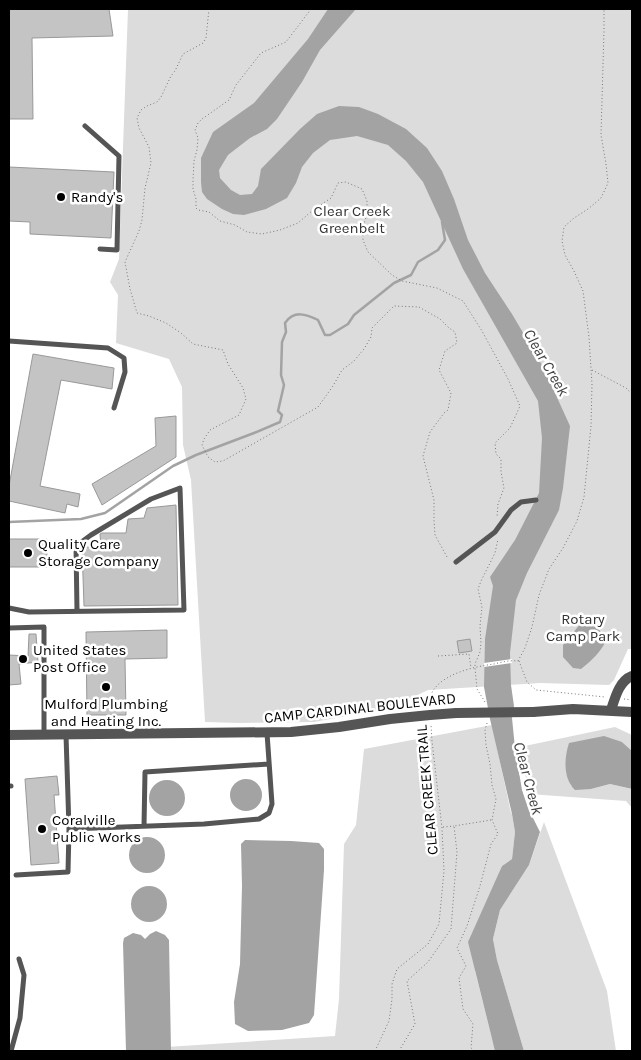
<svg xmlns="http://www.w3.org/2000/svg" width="641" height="1060" viewBox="0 0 641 1060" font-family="Karla,sans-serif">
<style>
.green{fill:#dcdcdc}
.water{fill:#a3a3a3}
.pier{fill:#fff}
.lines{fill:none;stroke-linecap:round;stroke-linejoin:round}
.stream{stroke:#a3a3a3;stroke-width:2.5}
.building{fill:#c4c4c4;stroke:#999}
.path{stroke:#777;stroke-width:1;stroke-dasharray:1 2.5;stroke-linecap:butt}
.service{stroke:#555;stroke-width:5}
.minor{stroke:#555;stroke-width:10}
.tertiary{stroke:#555;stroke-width:10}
.tertiary-bridge{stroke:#555;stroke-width:10}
.poi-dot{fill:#000;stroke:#fff;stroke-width:2}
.labels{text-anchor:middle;stroke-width:5;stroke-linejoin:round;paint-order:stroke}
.poi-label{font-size:15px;fill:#000;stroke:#fff;text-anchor:start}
.park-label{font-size:15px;fill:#333;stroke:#fff}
.street-label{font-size:15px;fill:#000;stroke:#fff}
.water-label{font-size:16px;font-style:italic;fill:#444;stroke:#fff}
</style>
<rect width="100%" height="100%" fill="#fff"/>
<path class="green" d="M128 9H632V649H628L614 680 609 685 540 683 428 690 390 708 314 722 240 723 205 722 191 480 183 445 182 387 169 359 116 343 118 295 110 282 119 259Z
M492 725 511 813 512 814 515 832 512 859 502 866 473 936 475 971 492 1039 496 1051H135V1049L335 1036 339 999 344 844 356 825 364 749Z
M615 727 632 735V751L622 742 567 751 566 771 571 786 591 789 610 784 631 789H632V808L626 801 529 794 520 747Z
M544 822 607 991 616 1051H524L497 960 493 939 500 910 529 865Z"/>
<path class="water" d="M328 9H356L320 50 302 82 277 119 267 129 250 138 228 155 219 170 220 178 231 190 240 195 252 194 258 186 261 169 300 129 317 114 339 106 359 107 378 114 406 129 427 148 442 171 454 199 468 240 485 273 512 314 542 365 560 404 570 426 563 488 559 510 527 573 516 600 510 653 511 685 514 706 512 718 515 748 522 790 528 808 540 832 529 865 500 910 493 939 497 960 524 1051H495L468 942 502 866 512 859 515 832 512 814 490 719 484 687 485 639 493 586 490 577 515 540 539 493 542 438 538 401 463 269 423 182 406 161 388 145 357 136 330 140 313 153 302 167 296 183 287 198 266 209 244 215 233 214 222 209 207 199 202 192 201 182V158L213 132 254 103 308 39Z
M581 623C596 625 599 627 606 641 600 653 591 661 581 669L573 668 563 657V645Z
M604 736 622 742 632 751V789L610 784 591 789 575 790C563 779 564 758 569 743Z
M230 795a16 16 0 1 1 32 0a16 16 0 1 1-32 0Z
M149 798a18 18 0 1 1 36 0a18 18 0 1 1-36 0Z
M129 855a18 18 0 1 1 36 0a18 18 0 1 1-36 0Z
M245 840 291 841 319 843 324 849V870L314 1015 309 1023 282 1030 248 1031 235 1024 234 1002 240 964 242 886 241 844Z
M131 904a18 18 0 1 1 36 0a18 18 0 1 1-36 0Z
M156 931 165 935 169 940 171 1051H126L123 943 124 938 133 933 141 935 145 939 150 934Z"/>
<path class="pier" d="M512 659V663L484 667V663Z"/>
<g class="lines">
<path class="stream" d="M9 522 81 519 105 513 173 466 196 455 254 433 280 422 282 415 278 411 284 385 281 375 282 342 286 332 285 323C294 310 306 314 318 320L325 335H330L348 324 354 315 394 283 411 275 418 262 438 250 445 240 442 222"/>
</g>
<path class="building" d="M9 9H109L113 36 32 38 33 119H9Z
M9 167 114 172 111 238 30 234V222L9 221Z
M33 354 114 368 112 389 61 380 40 486 80 494 78 507 67 504 65 513 9 501V486Z
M176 416V457L102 505 92 484 156 446 155 418Z
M176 505 178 605 84 606 82 547H101L100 534 102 533H126L128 519 144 518 147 508Z
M9 539H47V567H9Z
M167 630V658L125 659 126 715H87L86 632Z
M29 634H36L38 662 19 664 21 684 9 685V655L28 656Z
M470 639 472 651 459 653 457 641Z
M57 776 59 795H54L59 863 31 865 25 779Z"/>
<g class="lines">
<path class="path" d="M209 9 206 38 203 43 183 54 175 71 171 76 161 97 157 102 147 106 141 110 137 118 139 128 149 147 151 163 145 188 142 220 139 231 125 262 130 289 137 313 149 316 166 323 181 333 193 344 223 350 228 364 243 388 246 399 239 415 210 430 204 439 202 445 208 457 215 462 223 461 318 407 333 386 342 370 354 361 364 349 371 337 372 328 394 306 419 307 440 319 449 328 455 332 457 343 445 351 439 370 451 393 448 410 444 413 430 432 423 456 434 500V521L435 535 447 557
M311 9 286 42 261 53 236 85 229 100 202 119 198 123 195 130 198 138 197 150 194 161 193 180V189L196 199V208L198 210 209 212 220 221 235 225 247 232 262 234 280 230 298 223 313 210 331 198 338 183 346 182 362 189 367 201V214L363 227V240L368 252 392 275 402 281 437 288 463 301 482 331 508 379 520 406 510 428 495 443 496 454 501 459V472L504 488 498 504 497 517
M592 370 626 388 632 394
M438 656 469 654 471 668
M518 661 525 648 532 627 539 595 549 569 563 548 577 521 584 497 591 426 592 384 589 337 583 291 574 271 565 255 562 241 564 227 574 218 588 209 601 198 608 183 606 164 601 135 604 30V9
M519 661 527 682 536 690 605 697
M624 699 632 700
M485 702 477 689 475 668V664L480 652 481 643 480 626 482 607 478 589 481 581 495 553 498 539
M429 706C428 676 472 667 494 664 502 662 510 660 518 661
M487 723 485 730 486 745 490 764 492 785 496 799 492 820
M443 827 454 826
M375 1051 389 1021 392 999V984L397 969 428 944 439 924 444 871 442 828 432 741 431 725
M399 1051 415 1024 407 981 428 962 451 929 457 852 454 826 491 820
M474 1051 471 1048 473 1024 463 1009 459 978 466 966 457 948 467 926 480 886 491 844 498 834 492 820"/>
<path class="service" d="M85 126 119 156 117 250 100 249
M9 341 108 348 124 358 125 372 114 408
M456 562 495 532 511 510 521 502 536 500
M9 608 29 612 184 610 180 488 151 499 91 535 76 546 77 611
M9 628 44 627V734
M66 735 69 829 204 824 259 819 269 813 272 804 267 733
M9 786H11
M144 826 145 772 269 764
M16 875 68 872 69 829
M11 1051 20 1018 24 975 19 959"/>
<path class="minor" d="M611 710C615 698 619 681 632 676"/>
<path class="tertiary" d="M533 712 573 709 632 712
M9 735 291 732 339 727 390 719 430 715 456 713"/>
<path class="tertiary-bridge" d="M456 713 533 712"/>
</g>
<g class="poi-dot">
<circle cx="61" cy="197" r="5"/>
<circle cx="28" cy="553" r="5"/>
<circle cx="23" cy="659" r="5"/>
<circle cx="106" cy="687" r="5"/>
<circle cx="42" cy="829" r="5"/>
</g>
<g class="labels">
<g class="poi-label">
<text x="71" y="202">Randy's</text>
<text x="38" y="549">Quality Care<tspan x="38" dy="17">Storage Company</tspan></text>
<text x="33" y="655">United States<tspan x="33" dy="17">Post Office</tspan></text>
<text x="106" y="709" text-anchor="middle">Mulford Plumbing<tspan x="106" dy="17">and Heating Inc.</tspan></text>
<text x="52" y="825">Coralville<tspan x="52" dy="17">Public Works</tspan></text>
</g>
<g class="park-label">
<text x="352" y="216">Clear Creek<tspan x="352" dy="17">Greenbelt</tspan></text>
<text x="583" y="624">Rotary<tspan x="583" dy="17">Camp Park</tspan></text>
</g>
<g class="street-label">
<text transform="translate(360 708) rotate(-6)" y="5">CAMP CARDINAL BOULEVARD</text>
<text transform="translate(427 790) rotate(-95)" y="5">CLEAR CREEK TRAIL</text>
</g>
<g class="water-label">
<text transform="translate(547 362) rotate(60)" y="6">Clear Creek</text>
<text transform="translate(529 778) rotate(75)" y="6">Clear Creek</text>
</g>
</g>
<rect width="641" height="1060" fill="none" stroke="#000000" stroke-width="20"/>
</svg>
